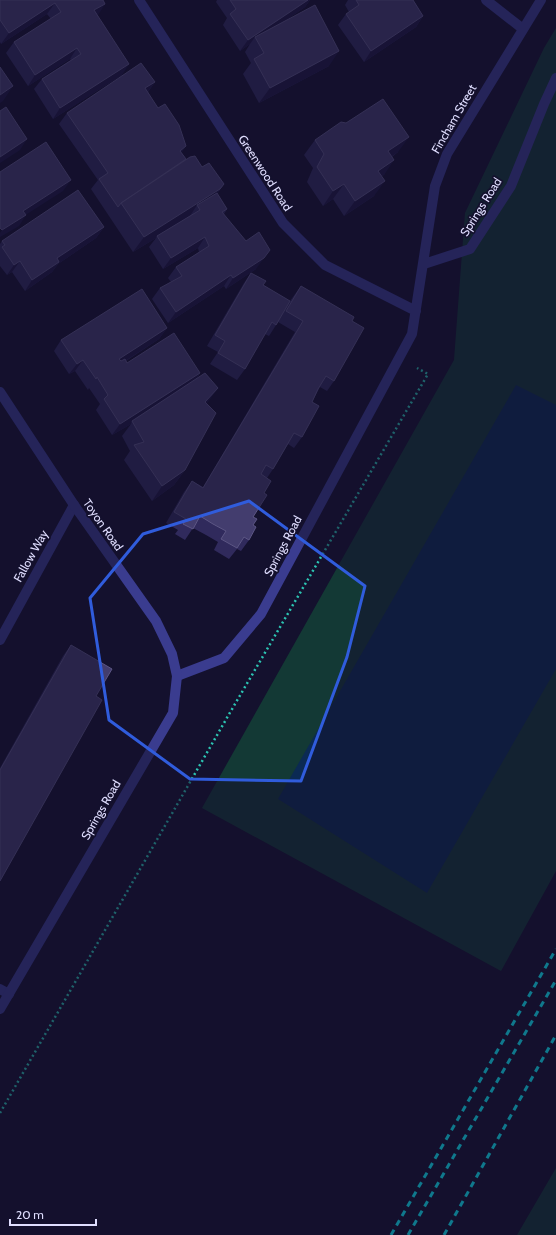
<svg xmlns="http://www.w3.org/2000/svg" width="556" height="1235" viewBox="0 0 556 1235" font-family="Cabin,sans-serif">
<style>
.green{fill:#133935}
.water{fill:#0b2a53}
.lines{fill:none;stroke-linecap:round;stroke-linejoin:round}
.path{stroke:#2cc5b3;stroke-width:2.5;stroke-dasharray:2 3;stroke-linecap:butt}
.service{stroke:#3a3c8f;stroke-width:10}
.minor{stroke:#3a3c8f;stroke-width:10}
.tertiary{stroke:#3a3c8f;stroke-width:10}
.rail{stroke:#0af6ff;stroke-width:3;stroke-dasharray:6 5;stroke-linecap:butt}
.wall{fill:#302a5c}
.shaded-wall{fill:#1d1842}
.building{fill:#433d6e;stroke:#5c5684}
.marked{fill:none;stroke:#305cdc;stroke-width:3;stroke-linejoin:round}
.labels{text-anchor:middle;stroke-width:3.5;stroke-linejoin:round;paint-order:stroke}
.street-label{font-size:12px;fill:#e0deff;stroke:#14112e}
</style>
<rect width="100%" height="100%" fill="#14112e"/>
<path class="green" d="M556 28V871L501 971 202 808 454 360 465 213 544 48Z
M556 1168V1235H517Z"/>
<path class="water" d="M516 385 556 405V669L427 893 278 799Z"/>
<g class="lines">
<path class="path" d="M0 1113 228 716 428 374 417 368"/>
<path class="service" d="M0 640 74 505"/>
<path class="minor" d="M139 0 283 223 325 265 416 311
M486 0 523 29
M424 264 470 249 511 186 544 104 556 78
M177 676 224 658 261 614 412 334 435 186 447 154 541 0
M0 989 9 994"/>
<path class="tertiary" d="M0 392 74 505 156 621 172 654 177 676 173 713 0 1009"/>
<path class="rail" d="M391 1235 556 949
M408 1235 556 980
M444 1235 556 1035"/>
</g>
<path class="wall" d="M0 0H103L97 15 122 75 53 119 34 89 42 79 71 60 70 59 28 86 6 53 14 42 51 19 47 14 1 44 0 42Z
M217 0H310L305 7 286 20 329 66 259 103 243 74 251 63 245 52 250 44 240 51 223 25 227 18 216 2Z
M348 0H413L423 16 416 27 364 62 338 25 346 14 349 12 345 5Z
M155 82 148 92 182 153 186 159 202 167 224 184 217 194 227 209 224 214 256 269 226 289 224 286 168 323 152 299 160 288 171 282 168 278 176 267 199 252 198 248 163 269 149 247 156 238 133 252 91 189 98 180 59 124 67 113Z
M315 140 398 152 392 157 384 175 381 176 374 196 344 216 333 199 323 206 307 182 313 168 304 155Z
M104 227 96 238 58 264 52 272 25 291 12 272 7 275 0 266V244L2 241Z
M251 273 263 285 290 301 301 286 352 321 334 381 327 391 320 387 312 402 302 437 294 448 288 444 273 469 267 478 264 493 253 517V525L249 540 241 551 237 549 229 559 214 550 218 542 206 535 193 528 185 540 175 534 178 530 166 523 184 492 192 481 203 487 295 332 278 322 269 336 265 334 245 369 237 380 210 364 218 352 207 346 244 283Z
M167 328 159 339 126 361 127 363 200 373 196 380 207 404 185 470 174 485 152 501 124 460 130 451 122 436 131 424 112 435 96 410 100 404 89 388 88 390 75 371 69 374 54 351 61 340Z
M71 645 96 696 0 881V768L63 656Z"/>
<path class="shaded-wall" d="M308 0H310L305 7 257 40 255 37 250 44 240 51 248 40Z
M55 3 47 14 1 44 9 33Z
M105 4 98 15 94 10Z
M423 16 416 27 364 62 371 51Z
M77 48 70 59 28 86 35 75Z
M339 51 329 66 259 103 270 88Z
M129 64 122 75 53 119 60 108Z
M155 82 147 93 145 88Z
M13 86 3 101 0 103V95Z
M409 137 398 152 378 166 388 151Z
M27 139 20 150 0 163V157Z
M186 146 179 157 180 151Z
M394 160 384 175 367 186 378 171Z
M71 180 63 191 16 221 23 211Z
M385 181 374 196 344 216 355 201Z
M224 184 214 199 200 210 197 205 190 216 157 236 156 238 133 252 144 237Z
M344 184 333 199 323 206 333 191Z
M26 215 19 226 0 237V233L2 230Z
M104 227 96 238 58 264 52 272 25 291 32 280 57 258Z
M205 237 198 248 163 269 171 258Z
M270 250 256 269 226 289 233 278Z
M20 261 12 272 7 275 14 265Z
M231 275 224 286 168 323 176 312Z
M167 328 159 339 111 370 119 359Z
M83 360 75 371 69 374 77 364Z
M200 373 193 384 132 421 131 424 112 435 120 424Z
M218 388 208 402 195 416 205 402Z
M185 470 174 485 152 501 162 486Z"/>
<path class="building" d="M0 0H103L105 4 94 10 129 64 60 108 42 79 81 54 77 48 35 75 14 42 61 12 55 3 9 33 0 20Z
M230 0H308L248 40 230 14 236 9Z
M356 0H413L423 16 371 51 346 14 359 5Z
M315 5 339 51 270 88 254 59 264 53 255 37Z
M141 63 155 82 145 88 158 108 165 104 179 125 186 146 180 151 186 159 121 203 118 207 99 179 108 173 67 113Z
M0 67 13 86 0 95Z
M383 99 409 137 388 151 394 160 378 171 385 181 355 201 344 184 333 191 317 167 324 154 315 140 341 122 346 123Z
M6 107 27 139 0 157V111Z
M46 142 71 180 23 211 26 215 2 230 0 228V172Z
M195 156 202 167 209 163 224 184 220 189 144 237 121 203 190 157Z
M78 190 104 227 57 258 59 262 32 280 20 261 14 265 2 247 5 245 2 241Z
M217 193 227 209 222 212 246 241 259 232 270 250 264 258 233 278 231 275 176 312 160 288 182 276 176 267 209 246 205 237 171 258 157 236 200 210 197 205Z
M251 273 266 281 263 285 290 301 276 325 272 322 245 369 218 353 225 341 215 335Z
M301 286 354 317 352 321 364 328 334 381 326 376 318 389 312 402 319 406 302 437 294 433 273 469 266 465 261 474 271 481 264 493 267 495 253 517 257 519 253 525 256 527 249 540 244 537 237 548 221 539 226 531 213 524 200 516 193 529 183 524 186 519 174 512 192 481 203 488 303 321 286 311Z
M142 289 167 328 119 359 121 361 125 359 127 363 174 333 200 373 120 424 104 399 108 395 97 377 96 379 83 360 77 364 61 340Z
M205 373 218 388 205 402 216 413 185 470 162 486 134 445 144 442 132 421Z
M71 645 112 669 96 696 102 700 0 881V770Z"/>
<path d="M0 0H556V1235H0ZM249 501 365 586 347 657 301 781 190 779 109 720 90 598 143 534Z" fill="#14112e" fill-opacity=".55" fill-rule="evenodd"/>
<path class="marked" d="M249 501 365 586 347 657 301 781 190 779 109 720 90 598 143 534Z"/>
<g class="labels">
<g class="street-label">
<text transform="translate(454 119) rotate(-60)" y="4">Fincham Street</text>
<text transform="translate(265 173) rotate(57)" y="4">Greenwood Road</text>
<text transform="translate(481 207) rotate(-58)" y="4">Springs Road</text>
<text transform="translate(103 525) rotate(55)" y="4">Toyon Road</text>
<text transform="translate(283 546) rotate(-62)" y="4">Springs Road</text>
<text transform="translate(31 556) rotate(-61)" y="4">Fallow Way</text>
<text transform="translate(101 810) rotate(-60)" y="4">Springs Road</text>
</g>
</g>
<path d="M10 1219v6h86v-6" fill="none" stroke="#e0deff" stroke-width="2"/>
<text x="16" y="1219" font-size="12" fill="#e0deff" stroke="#14112e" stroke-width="3" paint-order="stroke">20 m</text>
</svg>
